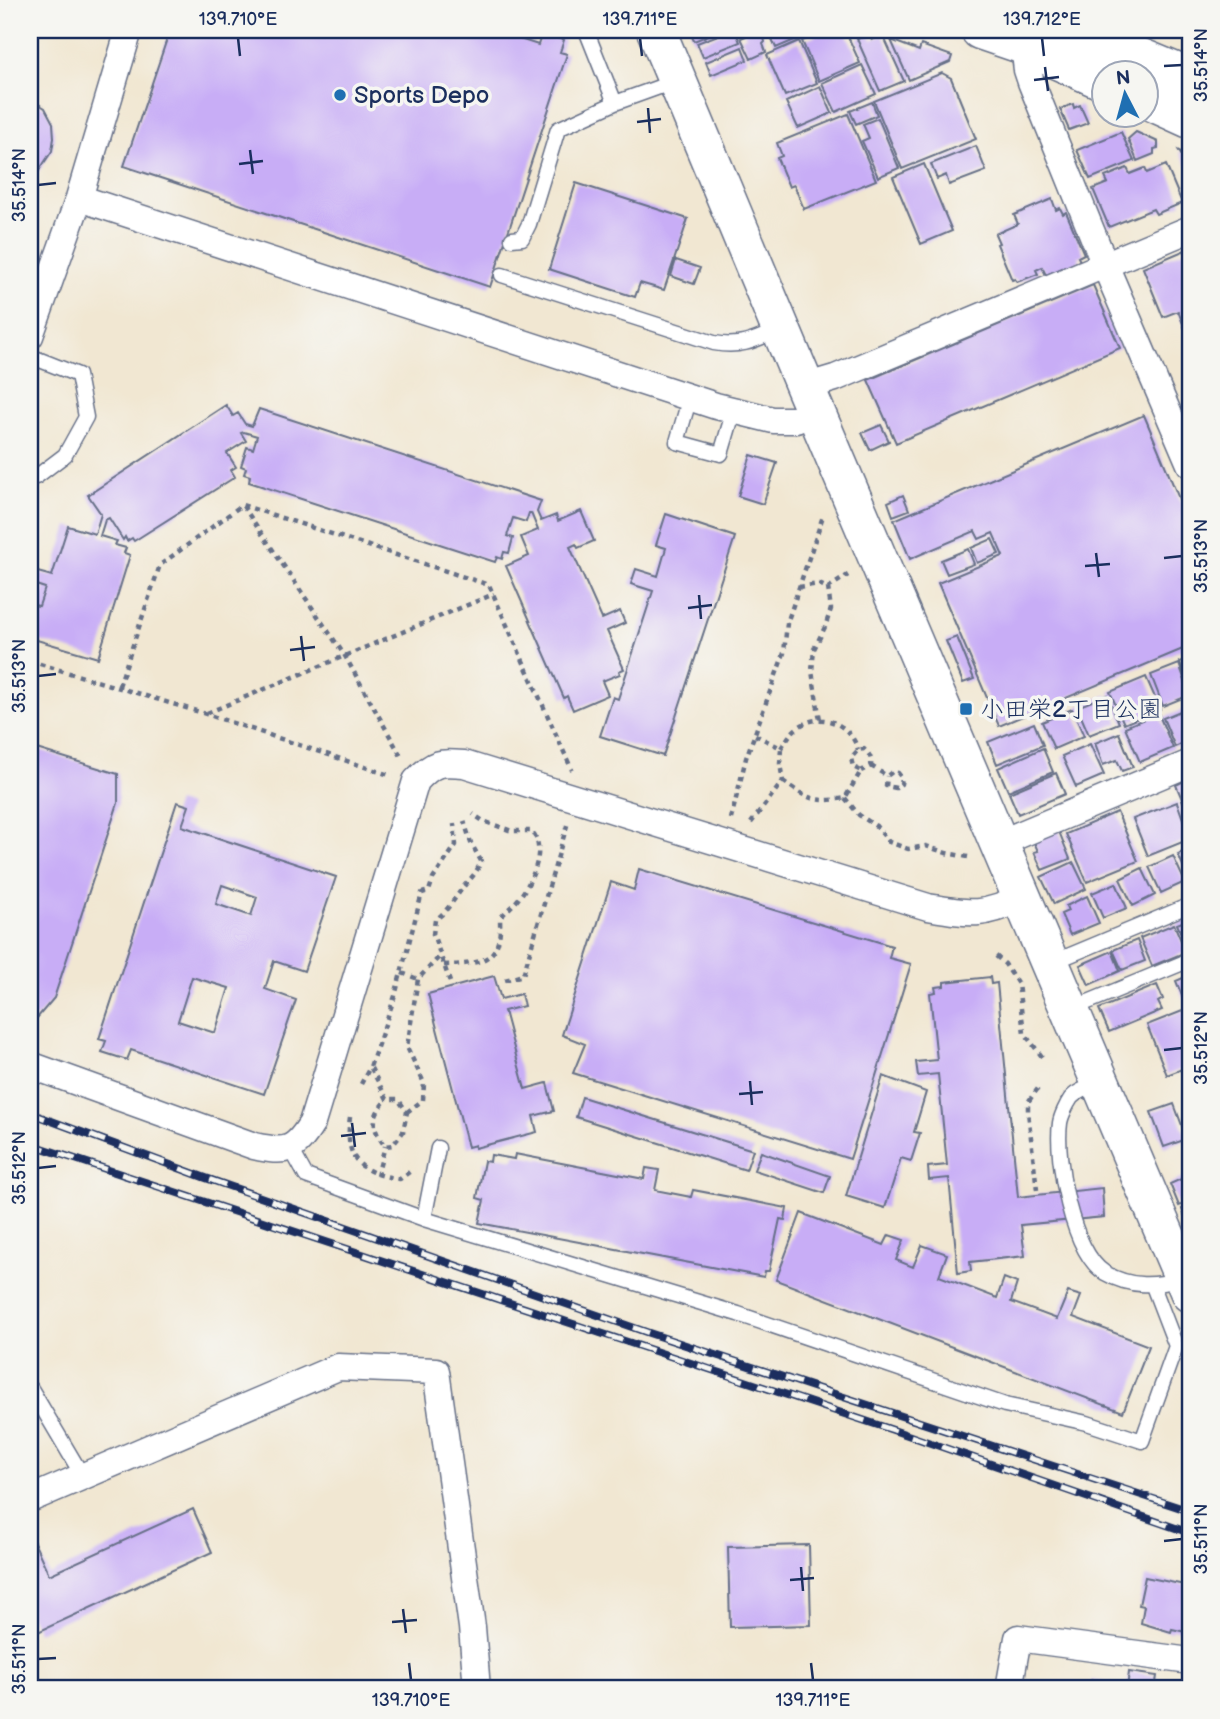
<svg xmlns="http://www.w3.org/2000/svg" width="1220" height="1719" viewBox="0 0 1220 1719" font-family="'Balsamiq Sans','Klee One',sans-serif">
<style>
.building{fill:#c8adf6;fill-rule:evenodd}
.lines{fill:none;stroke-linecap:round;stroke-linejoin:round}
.lane-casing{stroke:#666f87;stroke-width:17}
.street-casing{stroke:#666f87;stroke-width:29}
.secondary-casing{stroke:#666f87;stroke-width:41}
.path{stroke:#666f87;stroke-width:4.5;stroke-dasharray:5 5;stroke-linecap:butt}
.lane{stroke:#fff;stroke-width:14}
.street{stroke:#fff;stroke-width:26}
.secondary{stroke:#fff;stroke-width:38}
.rail-casing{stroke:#1b2f5e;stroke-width:8}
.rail{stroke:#f6f6f2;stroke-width:5;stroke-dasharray:16;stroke-linecap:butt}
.ticks{fill:none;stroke:#1b2f5e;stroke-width:2.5}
.poi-dot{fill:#1f6fb2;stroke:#f6f6f2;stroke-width:2.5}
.labels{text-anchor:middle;stroke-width:7;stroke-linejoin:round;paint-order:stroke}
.poi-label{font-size:24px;fill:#1b2f5e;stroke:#f6f6f2;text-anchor:start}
.neatline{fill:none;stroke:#1b2f5e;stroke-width:2.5}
.ticks-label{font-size:18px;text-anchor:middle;fill:#1b2f5e}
</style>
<rect width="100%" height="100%" fill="#f6f6f2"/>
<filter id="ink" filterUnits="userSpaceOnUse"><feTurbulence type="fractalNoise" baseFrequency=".0143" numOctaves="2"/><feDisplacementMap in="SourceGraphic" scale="14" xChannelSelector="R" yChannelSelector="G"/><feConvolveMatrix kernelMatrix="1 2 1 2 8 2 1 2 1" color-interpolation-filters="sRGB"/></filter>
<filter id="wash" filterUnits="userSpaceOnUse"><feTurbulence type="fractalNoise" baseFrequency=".00686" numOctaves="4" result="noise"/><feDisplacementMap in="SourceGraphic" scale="28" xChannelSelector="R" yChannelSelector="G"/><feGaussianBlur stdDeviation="1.57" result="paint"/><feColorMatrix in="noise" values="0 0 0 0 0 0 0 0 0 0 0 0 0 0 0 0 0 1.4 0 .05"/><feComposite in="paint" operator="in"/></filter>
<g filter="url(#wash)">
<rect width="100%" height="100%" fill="#f1e7d2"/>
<g id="blocks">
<path class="building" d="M170 30H492L538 45 542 33 564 40 560 52 567 54 490 287 124 166Z
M689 30H721L694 41Z
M731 30H735L740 42 703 57 697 43Z
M743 30H762L765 42 763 44 766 52 751 59 741 38 746 36Z
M768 30H818L776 48Z
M828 30H845L860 63 819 81 802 41Z
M870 34 872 40 883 35 904 81 880 91 857 39Z
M891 40 919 51 921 45 952 56 950 62 909 80Z
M799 41 817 83 785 96 767 55Z
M742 47 747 60 711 75 706 62Z
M862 65 876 94 836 112 822 83Z
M942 73 951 78 976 139 902 169 874 101Z
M820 86 832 113 798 128 786 102Z
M30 99 45 108 53 123 54 138 52 151 30 184Z
M872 102 877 115 856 124 850 111Z
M1073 104 1074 108 1080 105 1088 123 1069 130 1060 109Z
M848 114 876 180 804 209 794 185 789 187 777 158 782 156 777 143Z
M878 118 899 168 878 177 862 141 869 138 863 124Z
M1121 132 1134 161 1090 179 1077 150Z
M1136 132 1158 142V148L1154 149V154L1137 161 1128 139Z
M976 146 986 171 949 185 946 175 937 179 931 164Z
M1179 151 1190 157V170Z
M924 164 952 231 921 244 893 177Z
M1166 165 1182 203 1156 214 1153 209 1109 227 1093 189 1108 183 1105 177 1127 168 1130 174 1145 168 1147 173Z
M576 183 688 219 664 290 640 283 635 297 549 269Z
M1052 199 1056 210 1060 208 1063 214 1066 212 1084 254 1078 257 1080 261 1046 275 1042 267 1036 270 1038 274 1017 282 1015 279 1012 280 997 244 999 243 995 234 1018 224 1014 215Z
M1190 248V342L1178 311 1163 317 1143 268Z
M676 260 700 268 694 284 671 276Z
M1093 285 1120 348 896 443 868 380Z
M226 405 233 416 238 413 245 424 252 426 259 409 541 501 537 512 541 521 556 515 558 521 581 511 594 541 578 548 576 544 570 547 602 619 620 611 625 623 607 631 624 669 619 671 620 674 602 681 608 695 573 710 567 696 564 698 506 566 529 556 521 537 538 530 531 513H529L526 522 513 518 507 536 513 538 509 553 504 552 502 559 497 557 495 562 249 482 250 476 244 474 246 468 241 466 247 447 253 449 257 436 244 432 241 433 246 441 227 453 236 467 231 470 235 477 134 541 132 538 127 541 125 537 123 540 109 518 105 520 100 536 117 541 115 545 126 548 124 553 130 555 98 658 30 638V615L33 605 39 606 45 588 30 583 34 571 52 576 68 526 95 534 101 514 88 495Z
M1144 415 1190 525V646L999 726 938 583 1003 556 993 533 979 539 975 531 910 559 894 520Z
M881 425 889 441 870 450 862 433Z
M751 455 777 463 763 504 738 496Z
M903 495 909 510 893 516 888 502Z
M666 514 735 537 663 756 600 736 613 697 618 699 653 591 631 584 636 569 658 576 666 548 656 545Z
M992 539 999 554 977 563 971 548Z
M968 549 974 564 947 574 941 560Z
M957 637 974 679 963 683 946 641Z
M1190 658V687L1180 662Z
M1179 664 1190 695 1163 706 1151 675Z
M1146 677 1160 709 1124 724 1110 692Z
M1107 695 1119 723 1089 735 1077 707Z
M1190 707V740L1175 747 1163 718Z
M1072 709 1084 736 1054 749 1042 722Z
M1158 713 1173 748 1140 762 1125 727Z
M1034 723 1043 745 997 764 988 742Z
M1119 733 1133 767 1122 771 1117 760 1103 765 1095 743Z
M1090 744 1104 775 1076 787 1062 756Z
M30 747 118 774V803L54 998 37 1018 30 1015Z
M1043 748 1053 772 1008 791 998 768Z
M1056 773 1065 794 1018 814 1009 793Z
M1190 778V818L1176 785Z
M177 802 189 806 182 826 336 877 304 971 274 961 265 989 296 1000 264 1094 131 1050 127 1060 102 1052 106 1041 99 1039ZM222 885 257 897 251 916 216 904ZM192 977 229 988 215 1033 178 1021Z
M1177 802 1190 839 1148 856 1133 819Z
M1117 812 1138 861 1087 882 1066 834Z
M1058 829 1070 859 1042 870 1034 852 1038 851 1033 840Z
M1190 849V882L1178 854Z
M1173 856 1185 882 1161 893 1149 867Z
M1073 862 1086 889 1054 904 1041 877Z
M1142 868 1155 895 1133 906 1120 879Z
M639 869 892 946 889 958 911 964 850 1159 573 1073 585 1044 562 1035 611 882 634 890Z
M1116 883 1127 908 1103 918 1092 893Z
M1087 896 1099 923 1070 935 1061 914 1068 911 1066 906Z
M1190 919V943L1186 945 1177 924Z
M1174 924 1186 952 1152 966 1140 938Z
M1137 940 1145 961 1122 970 1113 950Z
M1112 951 1120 971 1089 985 1080 965Z
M1190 975V1001L1185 1003 1176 981Z
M494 976 501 999 521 994 524 1006 504 1011 525 1089 547 1083 554 1111 533 1116 537 1132 475 1148V1145L468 1147 428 994Z
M990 977 991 984 997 983 1018 1197 1102 1188 1104 1217 1021 1225 1025 1256 970 1262 971 1271 958 1273 949 1178 929 1180 928 1167 947 1165 938 1074 918 1076 916 1062 937 1060 930 993 936 992 935 987 944 986V982Z
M1157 985 1163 999 1158 1002 1162 1010 1109 1032 1099 1009Z
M1190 1008V1066L1167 1075 1147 1025Z
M883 1076 926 1092 914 1132 920 1133 911 1161 901 1158 885 1208 846 1196Z
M582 1097 753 1150 746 1170 576 1117Z
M1174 1104 1187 1139 1164 1147 1151 1112Z
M761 1152 830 1176 824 1193 754 1170Z
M515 1154 644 1179 646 1168 659 1170 655 1190 691 1197 693 1190 787 1208 785 1220 780 1219 769 1271H765L764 1277 479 1223 484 1200 477 1198 484 1161 490 1162 491 1155 514 1159Z
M1190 1175V1202L1179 1206 1170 1184Z
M1190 1206V1230L1182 1209Z
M801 1213 884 1245 889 1235 904 1240 896 1260 913 1267 922 1245 947 1254 939 1276 997 1298 1004 1278 1017 1283 1011 1302 1057 1319 1068 1292 1081 1296 1073 1317 1149 1346 1123 1412 776 1280Z
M193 1509 212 1552 38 1632 30 1615V1544L34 1542 49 1575Z
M809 1545 811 1625 730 1627 728 1547Z
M1145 1577 1190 1586V1633L1172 1629 1171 1632 1141 1623 1144 1606 1139 1605Z
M1129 1672 1157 1676 1155 1689H1127Z
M1092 1680 1124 1686V1689H1090Z"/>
</g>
</g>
<g filter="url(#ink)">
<use href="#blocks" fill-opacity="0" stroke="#666f87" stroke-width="2"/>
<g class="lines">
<defs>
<path id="lane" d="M615 103 676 81
M512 239 522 238 529 224 558 129 615 103 586 30
M502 275 714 343C742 348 755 340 780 329
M30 356 78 375 86 417 65 455 36 477 30 475
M690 397 677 442 721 454 734 410
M1051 963 1190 905
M1071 1009 1190 960
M1100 1084C1090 1087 1078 1090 1071 1098 1067 1104 1061 1116 1060 1123 1055 1159 1072 1253 1105 1273 1131 1288 1155 1286 1183 1279
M290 1147 306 1176 424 1219 738 1314 1005 1405 1087 1423 1142 1441 1176 1346 1153 1286
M424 1219 438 1148
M30 1387 82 1475"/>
<path id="street" d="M1024 45 1027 70 1031 82 1105 265 1190 464
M79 198 716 406 773 420H796L816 411
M30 336 79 198 129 30
M805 387 835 378 1190 229
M1000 843 1190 763
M30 1065 254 1146C286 1153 294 1152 312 1123L416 781C434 762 439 762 464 764L928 907C969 914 983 917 1022 898
M30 1499 338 1367 436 1371 472 1627 477 1689
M1009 1689 1018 1638 1190 1661"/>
<path id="secondary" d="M656 30 805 387 1190 1293
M980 30 1024 45 1104 81
M1074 30 1190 78
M1146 99 1190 119"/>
</defs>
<use href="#lane" class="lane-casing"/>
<use href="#street" class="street-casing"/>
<use href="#secondary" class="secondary-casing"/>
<path class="path" d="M919 30 948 39
M1172 30 1190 37
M243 506 345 656 401 756
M799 587 819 584 828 588 831 609 825 627 814 649 812 671 820 720
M828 588 848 575
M30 661 206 714 389 775
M119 686 160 565 242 505 489 585 572 770
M207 713 494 594
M781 748C787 740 791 731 800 726 823 711 851 725 858 750
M871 766 887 776 892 772 898 773 902 778 901 784 896 788 886 786 887 776
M783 781C807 799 815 803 845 798L861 771 853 767 851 758 858 750 864 749C870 755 872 758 871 766L861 771
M845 798 859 815 876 826 889 842 908 849 926 846 946 853 968 857
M731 819 746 758 784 653 787 623 823 516
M751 823 783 781 780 764 781 748 753 734
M996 956 1005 964 1018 984 1024 1033 1043 1058
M444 965C481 964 502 962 500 919 505 911 513 906 519 898 532 881 547 850 532 831H512L483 821 473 814
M402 973 418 979
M505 980 523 975 568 822
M450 982 433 934 435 920C449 910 455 897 465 885 473 876 477 872 481 861L471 843 464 821
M371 1068 387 1099H398L407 1112 403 1132 393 1145 385 1146C371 1128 371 1116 387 1099
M361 1084 370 1067 395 996 422 893 429 891 433 879 456 845 454 824
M407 1112 423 1100 424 1083 407 1047 418 979 441 955
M350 1117C344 1160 360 1173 400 1179L412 1170
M377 1176 385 1146
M1037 1190 1028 1112V1102L1039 1087"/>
<use href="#lane" class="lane"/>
<use href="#street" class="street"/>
<use href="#secondary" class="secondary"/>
<defs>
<path id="rail" d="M30 1113 203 1177 649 1333 1190 1511
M30 1144 893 1430 1190 1533"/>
</defs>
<use href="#rail" class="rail-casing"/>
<use href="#rail" class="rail"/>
</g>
</g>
<path class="ticks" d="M238 38 240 56M640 38 642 56M1042 38 1044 56M1164 66 1182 65M1045 67 1048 91M1034 80 1059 77M648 108 650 133M637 122 661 119M250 150 253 174M239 164 263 161M38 185 56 183M1096 553 1099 577M1164 558 1182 556M1085 566 1110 564M699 595 701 619M688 608 712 605M301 636 304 661M290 650 315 647M38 676 56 674M1164 1050 1182 1048M750 1081 752 1105M739 1094 763 1092M352 1123 355 1147M341 1136 366 1133M38 1168 56 1166M1164 1541 1182 1539M801 1567 803 1591M790 1580 814 1578M403 1609 406 1633M392 1622 417 1620M38 1659 56 1658M409 1663 411 1680M811 1663 813 1680"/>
<g class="poi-dot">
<circle cx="340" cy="95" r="7"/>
<rect x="959" y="702" width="14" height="14" rx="3.5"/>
</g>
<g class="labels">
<g class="poi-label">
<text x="354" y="103">Sports Depo</text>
<text x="980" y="717">小田栄2丁目公園</text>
</g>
</g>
<rect width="1220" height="1719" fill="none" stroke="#f6f6f2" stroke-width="77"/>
<g transform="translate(1125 94) rotate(354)"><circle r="33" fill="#f6f6f2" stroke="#9ea6b7" stroke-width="2"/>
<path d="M0-5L12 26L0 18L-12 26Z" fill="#1f6fb2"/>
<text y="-10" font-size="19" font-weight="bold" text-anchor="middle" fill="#1b2f5e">N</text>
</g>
<rect x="38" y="38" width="1144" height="1642" class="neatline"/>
<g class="ticks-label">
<text x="238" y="25">139.710°E</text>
<text x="640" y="25">139.711°E</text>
<text x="1042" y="25">139.712°E</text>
<text transform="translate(1201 65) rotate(-90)" y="6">35.514°N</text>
<text transform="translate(19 185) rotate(-90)" y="6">35.514°N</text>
<text transform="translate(1201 556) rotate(-90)" y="6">35.513°N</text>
<text transform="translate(19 676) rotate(-90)" y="6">35.513°N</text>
<text transform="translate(1201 1048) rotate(-90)" y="6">35.512°N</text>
<text transform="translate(19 1168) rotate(-90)" y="6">35.512°N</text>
<text transform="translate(1201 1539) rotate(-90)" y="6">35.511°N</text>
<text transform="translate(19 1659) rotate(-90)" y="6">35.511°N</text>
<text x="411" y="1706">139.710°E</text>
<text x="813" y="1706">139.711°E</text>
</g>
</svg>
